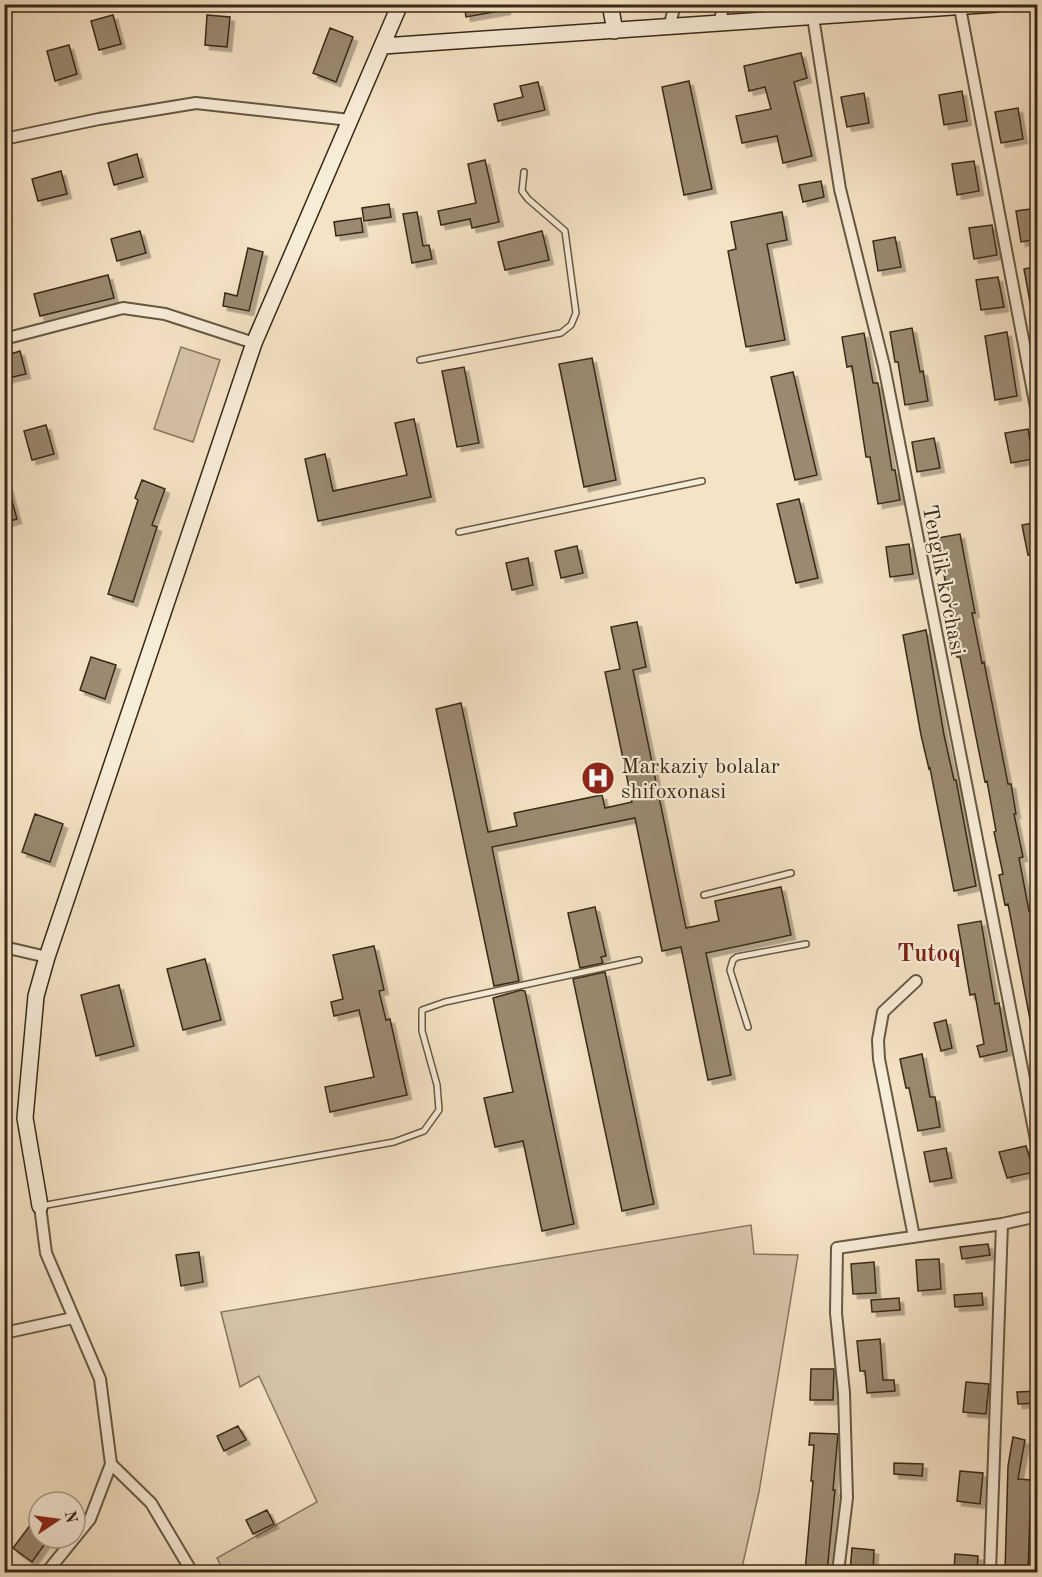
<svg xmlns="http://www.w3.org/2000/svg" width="1042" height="1577" viewBox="0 0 1042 1577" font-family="'Old Standard TT',serif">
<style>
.green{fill:#d5c3a7;stroke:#86765e;stroke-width:1.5}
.building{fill:#9a8a71;stroke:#372916;stroke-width:1.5;filter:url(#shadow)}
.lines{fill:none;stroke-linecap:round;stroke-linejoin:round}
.lane-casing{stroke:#665842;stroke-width:8}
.street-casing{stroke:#665842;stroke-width:14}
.secondary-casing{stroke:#372916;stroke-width:18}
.lane{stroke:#f8edd9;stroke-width:5}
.street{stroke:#f8edd9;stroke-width:10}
.secondary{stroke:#f8edd9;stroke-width:15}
.labels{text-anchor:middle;stroke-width:4.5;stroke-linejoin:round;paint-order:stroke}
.street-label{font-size:22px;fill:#372916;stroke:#f8edd9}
.poi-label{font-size:22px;fill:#372916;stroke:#f8edd9;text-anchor:start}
.neighbourhood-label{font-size:24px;font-weight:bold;fill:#7a1f14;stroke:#f8edd9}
</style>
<defs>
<filter id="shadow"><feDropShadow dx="4.5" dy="4.5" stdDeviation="0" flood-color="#0004"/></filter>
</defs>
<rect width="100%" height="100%" fill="#f5e3c5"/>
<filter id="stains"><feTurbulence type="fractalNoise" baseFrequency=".00333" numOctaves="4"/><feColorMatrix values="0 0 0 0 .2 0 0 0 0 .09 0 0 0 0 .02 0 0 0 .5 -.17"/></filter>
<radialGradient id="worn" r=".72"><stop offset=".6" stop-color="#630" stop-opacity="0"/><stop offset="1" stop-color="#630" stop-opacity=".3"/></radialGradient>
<path class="green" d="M181 347 220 360 193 442 154 429Z
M751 1225 754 1254 798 1255 759 1492 741 1572H224L217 1558 317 1502 259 1376 240 1387 221 1312Z"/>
<path class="building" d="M464 4H505L506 10 466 17Z
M113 15 121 44 99 50 91 21Z
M207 15 230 17 227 47 205 45Z
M330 28 353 37 336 82 313 73Z
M69 45 77 74 55 81 47 51Z
M801 53 807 78 794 82 812 156 783 163 777 136 742 143 736 116 771 109 765 87 749 91 744 66Z
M689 81 712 189 684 195 662 87Z
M538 82 545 110 498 121 494 104 523 97 520 86Z
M962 91 967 121 944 125 939 95Z
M864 93 869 123 847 127 841 97Z
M1018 108 1023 139 1001 143 995 112Z
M137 154 143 177 114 185 108 163Z
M485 160 499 222 472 228 470 219 441 225 438 211 476 203 468 164Z
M974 161 979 191 957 195 952 164Z
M61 171 67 194 38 201 32 179Z
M821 181 824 197 803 202 799 185Z
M389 204 391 217 364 221 362 208Z
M1038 208V239L1021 242 1016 211Z
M417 212 423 246 429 245 432 259 412 263 403 214Z
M782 212 787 240 767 244 785 340 746 347 728 251 736 249 731 222Z
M361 218 363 232 336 236 334 222Z
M992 225 997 255 974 259 969 228Z
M140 231 146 253 117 261 111 239Z
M542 231 549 260 505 270 498 242Z
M895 237 901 267 878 271 873 241Z
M248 248 263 252 249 311 223 306 225 293 237 296Z
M1038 266V313H1032L1024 269Z
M108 275 114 298 40 316 34 294Z
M998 277 1004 307 981 310 976 280Z
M912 328 920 372 923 371 928 401 905 405 898 362H895L890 332Z
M1007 332 1017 396 995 400 985 336Z
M864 333 873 383H878L892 470H895L900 500 878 504 870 457H866L852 366 847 367 842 337Z
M20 351 26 374 4 379V356Z
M592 358 616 480 584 487 559 364Z
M464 367 479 443 457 447 442 371Z
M793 372 817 475 795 480 771 377Z
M414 419 431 497 318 521 305 459 325 454 333 491 407 475 395 423Z
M46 425 54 454 32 460 24 431Z
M1028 429 1033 459 1011 463 1005 433Z
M934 438 940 468 917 472 912 442Z
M142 480 165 489 152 525 157 527 133 602 108 594 138 500 135 498Z
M8 486 17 519 4 523V487Z
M799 499 818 578 796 583 777 504Z
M1038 522V553L1028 555 1022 525Z
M960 534 975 613H972L982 663 984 662 1008 784H1011L1016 814H1014L1023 857 1019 858 1029 911 1032 910 1038 939V1029L1032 1030 1008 904 1005 905 999 875 1003 874 994 832 996 831 987 781 985 782 960 657H957L952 627H954L937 538Z
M909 544 913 574 890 577 886 547Z
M577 546 583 573 561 578 555 551Z
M528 558 533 585 512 590 506 563Z
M637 622 646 667 633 670 686 928 719 921 715 901 781 887 791 935 706 953 731 1075 708 1080 681 947 662 951 635 818 492 847 519 981 494 986 436 709 461 703 488 832 517 826 514 813 602 795 605 808 632 802 605 672 620 669 611 627Z
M926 630 944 735 954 780H956L976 886 954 891 930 768 929 769 921 735 903 635Z
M91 657 116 665 105 699 80 690Z
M35 814 63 824 50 862 22 852Z
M595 907 606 956 601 957 603 963 580 968 568 913Z
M981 921 995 1004 999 1003 1007 1051 980 1057 977 1046 984 1044 975 994 970 995 958 925Z
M374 946 384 990 379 991 386 1020 390 1019 407 1095 330 1112 325 1087 374 1077 359 1010 334 1016 331 1002 343 999 333 955Z
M205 959 221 1020 183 1030 167 969Z
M605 972 654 1204 622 1211 573 979Z
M119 985 134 1046 96 1056 81 995Z
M521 990 525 991 574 1224 542 1231 523 1141 495 1147 484 1098 513 1092 493 998Z
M946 1020 952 1048 941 1051 934 1023Z
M922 1054 930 1097H935L940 1127 918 1131 909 1088H906L900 1059Z
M1026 1146 1034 1172 1007 1178 999 1152Z
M946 1148 952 1178 930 1182 924 1152Z
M988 1244 990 1255 962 1259 960 1247Z
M199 1252 203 1282 181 1286 176 1255Z
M939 1259 941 1289 918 1291 916 1260Z
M874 1262 876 1293 853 1294 851 1264Z
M982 1293 983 1305 955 1307 954 1295Z
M899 1298 900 1310 872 1312 871 1300Z
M880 1339 883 1380H894L895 1391 867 1393 865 1371H860L857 1341Z
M811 1369H834L833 1400H810Z
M966 1382 989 1384 986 1414 963 1412Z
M1038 1391V1403L1018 1404 1017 1392Z
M238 1426 246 1440 224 1451 217 1436Z
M810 1433 838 1434 833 1490H835L827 1572H805L813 1481H811L814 1445H809Z
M1013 1437 1025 1440 1018 1479 1031 1480 1028 1572H1005L1008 1466Z
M894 1463 923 1464 922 1476 894 1474Z
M960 1471 983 1473 980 1504 957 1501Z
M267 1510 274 1524 253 1534 246 1520Z
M31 1524 39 1529V1538H49L32 1562 13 1548Z
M852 1548 874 1550 873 1572H850Z
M955 1554 978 1556 977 1572H954Z"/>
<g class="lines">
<defs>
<path id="lane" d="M420 360 561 333 571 325 576 313 565 231 528 199 522 191 524 172
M459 532 702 481
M704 895 791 873
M748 1027 730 970 733 960 737 957 806 944
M41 1206 394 1142 424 1131 439 1110 437 1085 422 1031V1010L445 1002 639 960"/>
<path id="street" d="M960 8 1038 418
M813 17 840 189 884 366 1038 1150
M719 24 724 4
M669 28 675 4
M4 139 99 119 196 103 350 120
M4 339 123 308 165 314 254 343
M4 947 47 957
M40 1206 46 1253 100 1379 111 1464 90 1519 47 1572
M914 1237 879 1059 878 1040 883 1012 916 981
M4 1333 73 1318
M111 1464 151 1503 192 1572
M838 1572 847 1498 844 1393 836 1313 837 1248 1002 1224 1038 1216
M990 1572 1002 1224"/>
<path id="secondary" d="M610 4 615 31
M383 46 997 4
M40 1206 25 1118 36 996 47 957 254 343 400 4"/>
</defs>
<use href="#lane" class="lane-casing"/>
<use href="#street" class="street-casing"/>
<use href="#secondary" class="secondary-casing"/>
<use href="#lane" class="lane"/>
<use href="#street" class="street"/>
<use href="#secondary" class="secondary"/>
</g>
<defs>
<symbol id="hospital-disc" viewBox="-11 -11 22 22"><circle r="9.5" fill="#8f2418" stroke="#f8edd9"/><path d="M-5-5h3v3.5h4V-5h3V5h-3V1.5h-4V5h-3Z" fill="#fff"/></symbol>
</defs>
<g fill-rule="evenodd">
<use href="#hospital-disc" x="579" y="759" width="38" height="38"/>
</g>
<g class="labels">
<g class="street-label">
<text transform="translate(945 580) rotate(79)" y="8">Tenglik ko'chasi</text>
</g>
<g class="poi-label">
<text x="621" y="773">Markaziy bolalar<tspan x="621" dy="25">shifoxonasi</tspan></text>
</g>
<g class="neighbourhood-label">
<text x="929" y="961">Tutoq</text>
</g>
</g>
<rect width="1042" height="1577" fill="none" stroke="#f5e3c5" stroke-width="24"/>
<rect x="6" y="6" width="1030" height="1565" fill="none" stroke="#372916" stroke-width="3"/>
<rect x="12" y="12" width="1018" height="1553" fill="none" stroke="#372916" stroke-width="1.5"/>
<g transform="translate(57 1520) rotate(77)"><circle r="28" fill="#f8edd9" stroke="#ab9f8b" stroke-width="1.5"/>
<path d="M0-4.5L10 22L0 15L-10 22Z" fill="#8f2418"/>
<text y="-9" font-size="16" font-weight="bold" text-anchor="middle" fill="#372916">N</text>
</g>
<rect width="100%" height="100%" filter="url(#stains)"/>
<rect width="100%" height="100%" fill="url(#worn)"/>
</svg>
